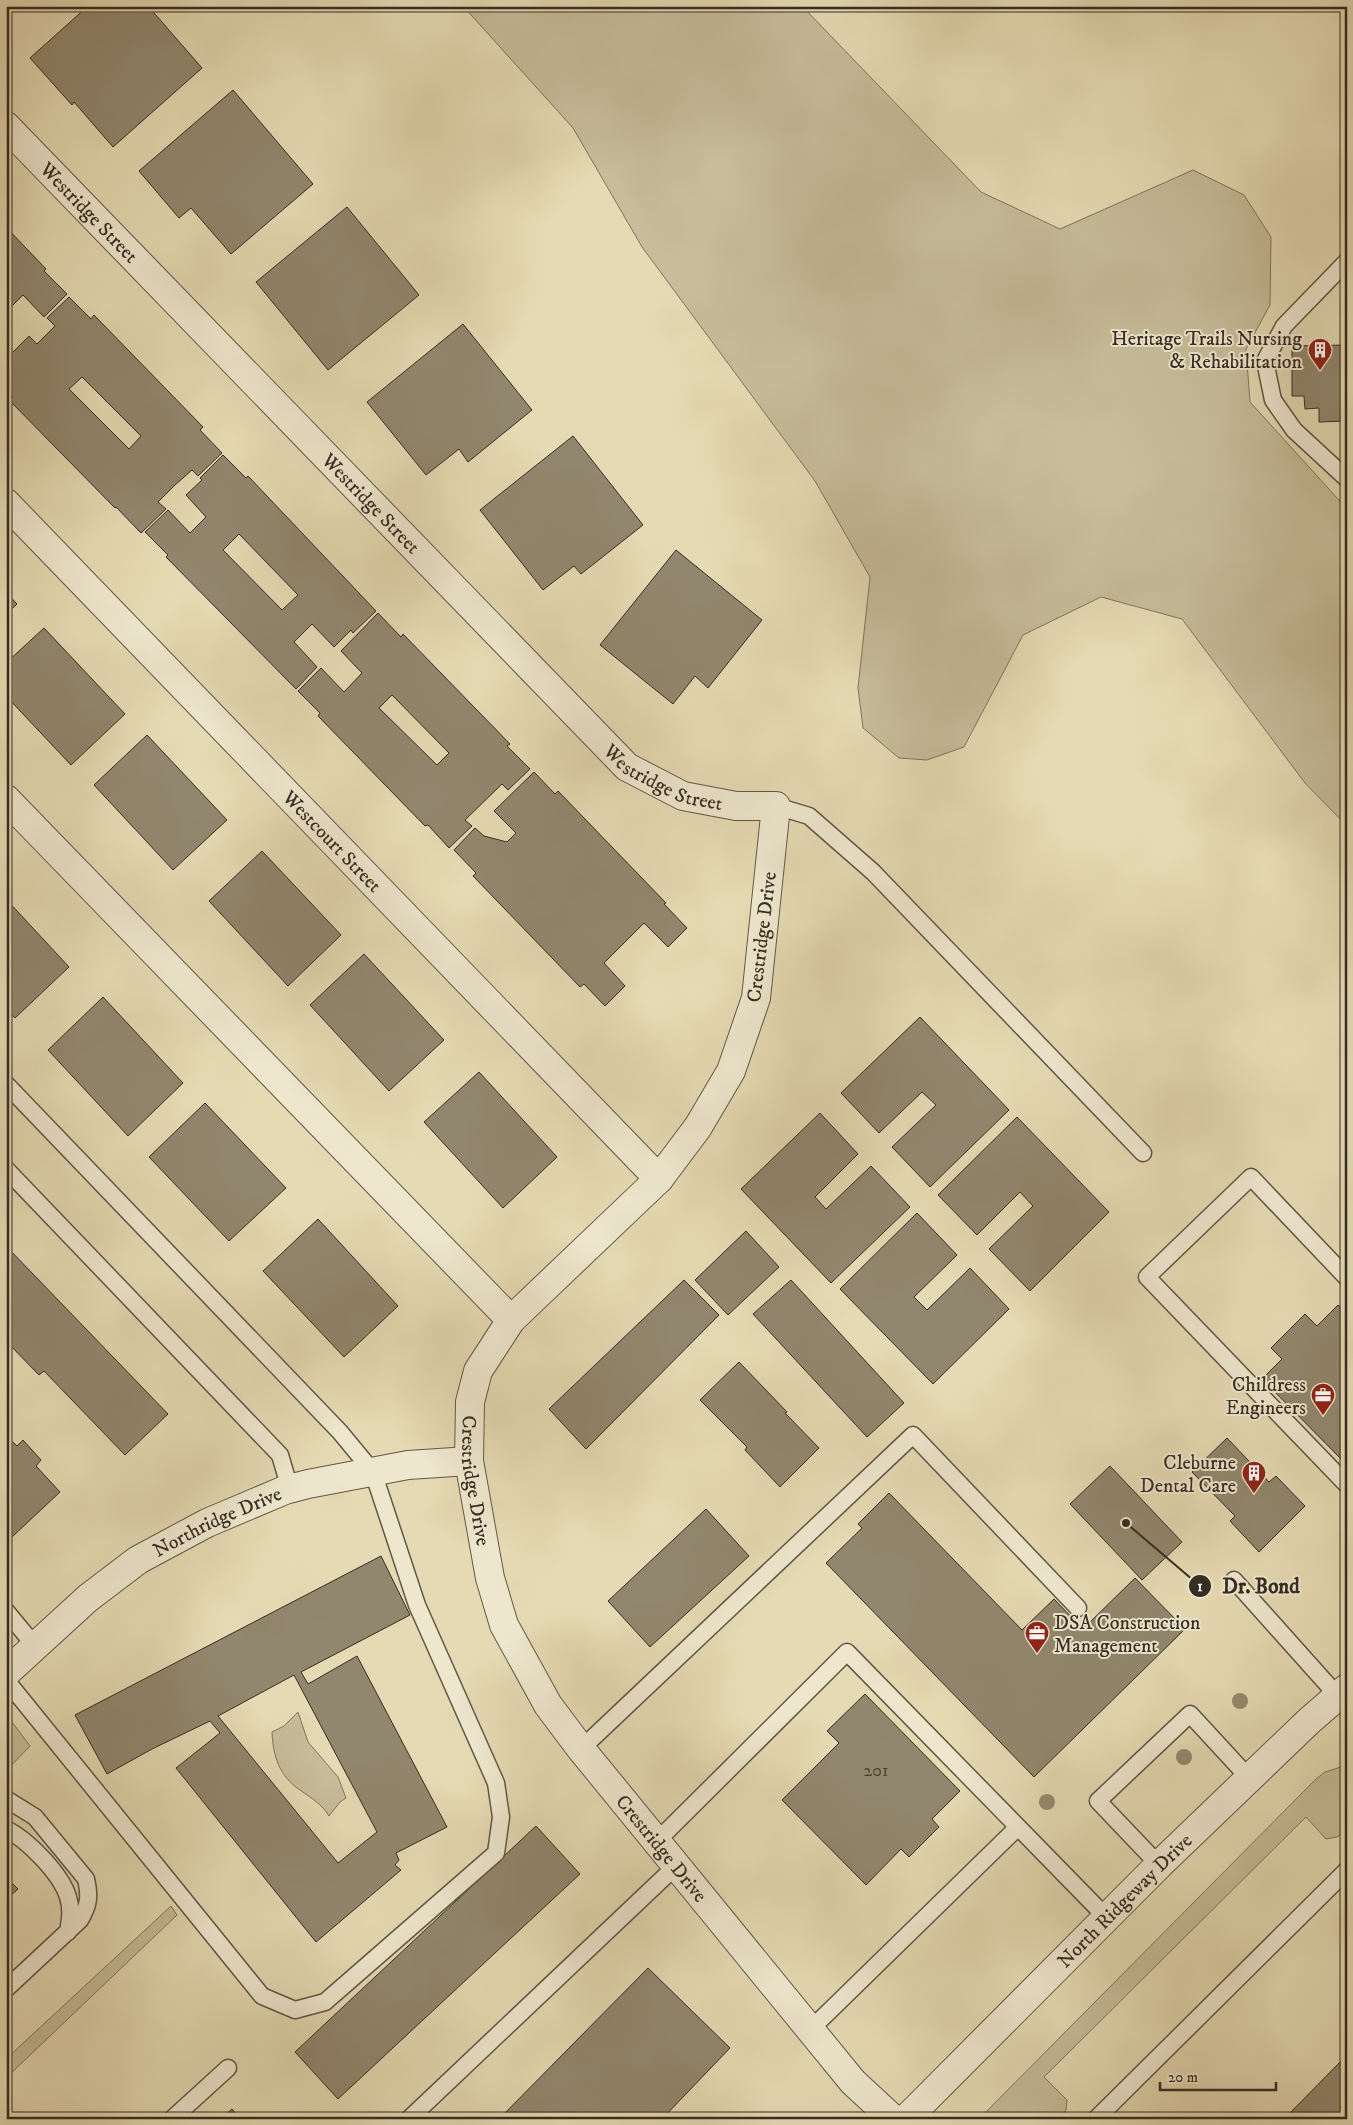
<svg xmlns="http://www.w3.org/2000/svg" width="1353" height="2125" viewBox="0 0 1353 2125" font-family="'IM FELL DW Pica',serif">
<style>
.green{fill:#c7bd9b;stroke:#7e755f}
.building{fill:#91876e;stroke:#352d23;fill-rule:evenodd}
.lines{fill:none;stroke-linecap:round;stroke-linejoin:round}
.service-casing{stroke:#615847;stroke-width:19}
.minor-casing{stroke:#615847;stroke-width:30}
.tertiary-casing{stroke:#615847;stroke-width:30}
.service{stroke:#eee7ce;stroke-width:16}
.minor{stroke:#eee7ce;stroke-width:28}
.tertiary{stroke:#eee7ce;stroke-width:28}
.tree{fill:#948b71}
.labels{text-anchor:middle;stroke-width:4;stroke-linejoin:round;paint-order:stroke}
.number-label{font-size:18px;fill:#4c4436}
.street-label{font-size:20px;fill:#352d23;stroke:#eee7ce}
.poi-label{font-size:20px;fill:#352d23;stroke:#eee7ce;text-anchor:end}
.leader{fill:none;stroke:#352d23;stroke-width:2}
.callout-dot{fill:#352d23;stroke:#eee7ce;stroke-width:2}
.mark-label{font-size:15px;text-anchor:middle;font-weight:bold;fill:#fff}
.callout-label{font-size:21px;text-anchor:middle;font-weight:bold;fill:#352d23;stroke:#eee7ce;stroke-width:4;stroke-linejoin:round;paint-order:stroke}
</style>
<rect width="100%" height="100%" fill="#e5dab3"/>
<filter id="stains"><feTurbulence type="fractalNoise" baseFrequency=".004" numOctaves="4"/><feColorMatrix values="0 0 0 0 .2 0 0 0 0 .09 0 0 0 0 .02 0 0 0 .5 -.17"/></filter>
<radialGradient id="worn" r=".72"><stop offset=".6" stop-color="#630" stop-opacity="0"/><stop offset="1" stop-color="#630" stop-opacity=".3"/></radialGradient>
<path class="green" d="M463 6H802L981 192 1060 229 1193 170 1244 195 1271 237 1270 305 1246 349 1250 402 1347 509V826L1305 783 1182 619 1101 597 1023 635 964 747 927 760 899 758 863 728 858 688 870 577 815 481 642 247 573 128Z
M298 1712 308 1742 338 1777 346 1798 340 1802 329 1816C322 1804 311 1798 300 1790 279 1776 273 1756 272 1732L284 1726Z
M10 1722H12L30 1746 6 1771V1724Z
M1344 1766 1347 1767V1830L1337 1837 1326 1839 1306 1817 1044 2077 1067 2100 1066 2110 1059 2119H979L1316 1779 1325 1772Z
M171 1906 177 1915 6 2078V2059Z"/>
<path class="building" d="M88 6H148L202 68 113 147 74 102 72 105 30 58Z
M233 90 313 184 231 254 191 208 179 218 139 171Z
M347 207 419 295 328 370 256 282Z
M6 227 46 269 44 271 67 294 44 317 23 295 6 312Z
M69 297 91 319 94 315 203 427 200 430 222 453 198 476 192 470 175 485 158 502 166 509 141 533 116 507 115 508 9 400 13 397 6 390V359L29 336 37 344 55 326 47 318ZM82 377 141 436 129 449 69 389Z
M463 324 532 410 468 462 459 449 426 475 367 402Z
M1347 345V421L1319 422V408L1305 409 1304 396H1292V346Z
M573 436 643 525 581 574 574 566 543 590 480 510Z
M223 455 246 478 248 476 376 611 353 633 351 630 334 647 312 624 294 642 317 667 296 689 166 557 168 555 145 532 168 510 190 533 206 517 186 495 202 480 200 478ZM239 534 298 595 282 610 223 550Z
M676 550 762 620 708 688 695 676 673 704 600 645Z
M6 592 17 604 6 615Z
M378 613 401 637 403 634 510 744 507 746 530 769 508 790 502 784 465 820 472 826 449 848 428 825 425 826 318 716 320 713 298 691 321 668 344 692 362 673 341 651ZM392 695 449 753 437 765 379 708Z
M44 628 125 714 71 765 6 696V663Z
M147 735 227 820 173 870 94 785Z
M534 772 555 794 558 791 666 903 664 904 687 928 668 947 644 923 604 963 625 986 605 1006 584 984 580 987 473 876 476 873 454 850 475 828 484 836 507 842 516 833 494 811Z
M262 851 341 935 288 986 209 901Z
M6 899 69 967 15 1018 6 1009Z
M364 954 444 1040 389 1091 310 1005Z
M103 997 183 1083 128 1136 48 1050Z
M920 1017 1009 1110 930 1187 892 1147 936 1105 922 1092 879 1133 841 1093Z
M479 1072 557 1157 503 1208 424 1122Z
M205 1103 286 1188 229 1241 149 1157Z
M820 1113 858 1154 815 1197 826 1209 871 1166 910 1207 831 1283 741 1189Z
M1017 1117 1109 1212 1030 1291 989 1249 1033 1206 1020 1192 977 1235 938 1195Z
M917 1213 957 1255 914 1297 927 1310 970 1268 1009 1309 933 1384 840 1289Z
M318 1219 398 1306 344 1357 263 1271Z
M746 1231 779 1267 728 1315 695 1280Z
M6 1246 168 1414 125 1455 44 1371 39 1375 6 1341Z
M684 1280 719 1315 586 1449 549 1409Z
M791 1280 904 1403 867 1437 753 1314Z
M1338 1305 1347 1314V1454L1341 1459 1262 1379 1282 1359 1271 1348 1305 1314 1317 1326Z
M739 1362 787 1412 785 1413 819 1448 780 1487 745 1450 747 1447 700 1400Z
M6 1435 17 1446 23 1440 41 1460 36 1466 60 1492 12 1537 6 1531Z
M1227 1438 1269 1482 1276 1476 1305 1506 1259 1552 1230 1521 1235 1516 1192 1472Z
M1110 1466 1182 1542 1142 1580 1070 1504Z
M889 1493 1022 1630 1054 1599 1083 1629 1135 1578 1185 1629 1034 1777 826 1563 862 1528 858 1524Z
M706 1509 749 1556 650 1647 608 1601Z
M381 1556 410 1615 301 1672 308 1684 357 1656 447 1827 396 1853 399 1860 395 1865 401 1870 316 1942 176 1768 220 1733 210 1721 152 1749 107 1774 75 1715ZM294 1675 377 1832 338 1863 218 1716Z
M865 1694 960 1791 932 1819 939 1827 909 1857 901 1849 866 1885 782 1800 839 1743 827 1731Z
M536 1826 580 1874 338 2099 295 2052Z
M6 1877 18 1889 6 1900Z
M648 1968 730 2048 662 2119H499Z
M1347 2055V2119H1284Z
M232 2109 241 2119H221Z"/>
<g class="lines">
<defs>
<path id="service" d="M1347 261 1284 326 1265 361 1273 400 1294 430 1347 479
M776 806 809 816 873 872 1143 1153
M6 1084 340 1432 373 1472 417 1605 496 1783 501 1817 496 1853 325 2002 295 2010 262 1996 6 1680
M6 1169 280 1455 290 1489
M1347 1278 1251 1177 1147 1277 1347 1485
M1234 1580 1344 1703
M6 1611 35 1646
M581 1749 913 1435 1078 1608
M6 1799 35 1817 86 1879C90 1896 89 1905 80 1920L6 1989
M6 1829C28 1840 61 1874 68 1897 72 1909 70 1920 68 1932
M657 1841 847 1652 1106 1917
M1159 1865 1098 1801 1190 1714 1249 1778
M811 2029 1017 1828
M172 2119 228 2068
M409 2119 677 1865
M1096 2119 1347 1870"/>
<g id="minor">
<path id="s1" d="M6 126 627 767 683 796 736 806H776L756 998 731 1071 698 1127 659 1179 511 1320 478 1371 470 1402 469 1461 490 1578 504 1625 548 1705 581 1749 853 2082 893 2119"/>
<path id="s2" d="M6 503 659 1179"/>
<path d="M6 799 511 1320"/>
<path id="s3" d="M6 1673 88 1598 138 1560 207 1523 285 1490 308 1484 408 1465 469 1461"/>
</g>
<g id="tertiary">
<path id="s4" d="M906 2119 1159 1865 1309 1721 1347 1688"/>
</g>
</defs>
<use href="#service" class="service-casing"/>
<use href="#minor" class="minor-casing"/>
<use href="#tertiary" class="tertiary-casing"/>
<use href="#service" class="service"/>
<use href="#minor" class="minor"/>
<use href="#tertiary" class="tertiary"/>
</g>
<g class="tree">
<circle cx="1240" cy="1701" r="8"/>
<circle cx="1184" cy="1757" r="8"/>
<circle cx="1047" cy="1802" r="8"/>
</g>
<defs>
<symbol id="building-pin" viewBox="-11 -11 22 30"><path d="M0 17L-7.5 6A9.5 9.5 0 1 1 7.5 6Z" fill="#8f2418" stroke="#eee7ce"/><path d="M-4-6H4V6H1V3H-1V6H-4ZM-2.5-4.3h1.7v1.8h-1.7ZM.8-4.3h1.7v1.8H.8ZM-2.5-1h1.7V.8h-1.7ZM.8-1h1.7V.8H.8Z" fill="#fff"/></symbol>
<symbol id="office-pin" viewBox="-11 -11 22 30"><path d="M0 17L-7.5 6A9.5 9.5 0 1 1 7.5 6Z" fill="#8f2418" stroke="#eee7ce"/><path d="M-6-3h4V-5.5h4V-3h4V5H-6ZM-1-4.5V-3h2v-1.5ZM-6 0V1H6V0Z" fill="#fff"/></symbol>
</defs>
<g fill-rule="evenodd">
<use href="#building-pin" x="1306" y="336" width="28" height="38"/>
<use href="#office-pin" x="1309" y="1381" width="28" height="38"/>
<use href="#building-pin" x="1240" y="1459" width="28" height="38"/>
<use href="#office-pin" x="1023" y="1619" width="28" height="38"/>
</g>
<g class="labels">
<g class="number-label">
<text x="876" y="1776">201</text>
</g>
<g class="street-label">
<text dy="7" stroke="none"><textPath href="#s1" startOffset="120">Westridge Street</textPath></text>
<text dy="7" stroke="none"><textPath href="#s1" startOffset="525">Westridge Street</textPath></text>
<text dy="7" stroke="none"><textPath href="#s1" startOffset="930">Westridge Street</textPath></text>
<text dy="7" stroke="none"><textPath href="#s2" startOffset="470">Westcourt Street</textPath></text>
<text transform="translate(761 937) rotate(-83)" y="7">Crestridge Drive</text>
<text dy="7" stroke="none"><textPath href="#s1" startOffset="1826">Crestridge Drive</textPath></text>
<text dy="7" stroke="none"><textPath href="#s3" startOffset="262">Northridge Drive</textPath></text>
<text dy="7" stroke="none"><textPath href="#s1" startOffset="2248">Crestridge Drive</textPath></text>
<text dy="7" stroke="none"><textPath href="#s4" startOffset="309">North Ridgeway Drive</textPath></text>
</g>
<g class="poi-label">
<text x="1302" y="345">Heritage Trails Nursing<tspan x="1302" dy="23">&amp; Rehabilitation</tspan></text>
<text x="1306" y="1391">Childress<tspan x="1306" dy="23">Engineers</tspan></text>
<text x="1236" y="1469">Cleburne<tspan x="1236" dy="23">Dental Care</tspan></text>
<text x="1054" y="1629" text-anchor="start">DSA Construction<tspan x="1054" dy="23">Management</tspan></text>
</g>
</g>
<path class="leader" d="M1126 1523L1200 1586"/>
<g class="callout-dot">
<circle cx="1126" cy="1523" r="5"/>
<circle cx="1200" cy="1586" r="12"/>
</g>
<g class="mark-label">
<text x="1200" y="1591">1</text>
</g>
<g class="callout-label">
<text x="1261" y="1593">Dr. Bond</text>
</g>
<rect width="1353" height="2125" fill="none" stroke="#e5dab3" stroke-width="25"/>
<rect x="8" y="8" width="1338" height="2110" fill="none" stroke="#352d23" stroke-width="2.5"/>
<rect x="12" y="12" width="1328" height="2100" fill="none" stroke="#352d23"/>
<path d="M1160 2082v8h116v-8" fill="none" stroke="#352d23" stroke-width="2.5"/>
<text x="1168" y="2082" font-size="15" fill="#352d23" stroke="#eee7ce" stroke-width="4" paint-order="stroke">20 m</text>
<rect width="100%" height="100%" filter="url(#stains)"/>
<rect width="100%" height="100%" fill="url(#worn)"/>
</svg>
